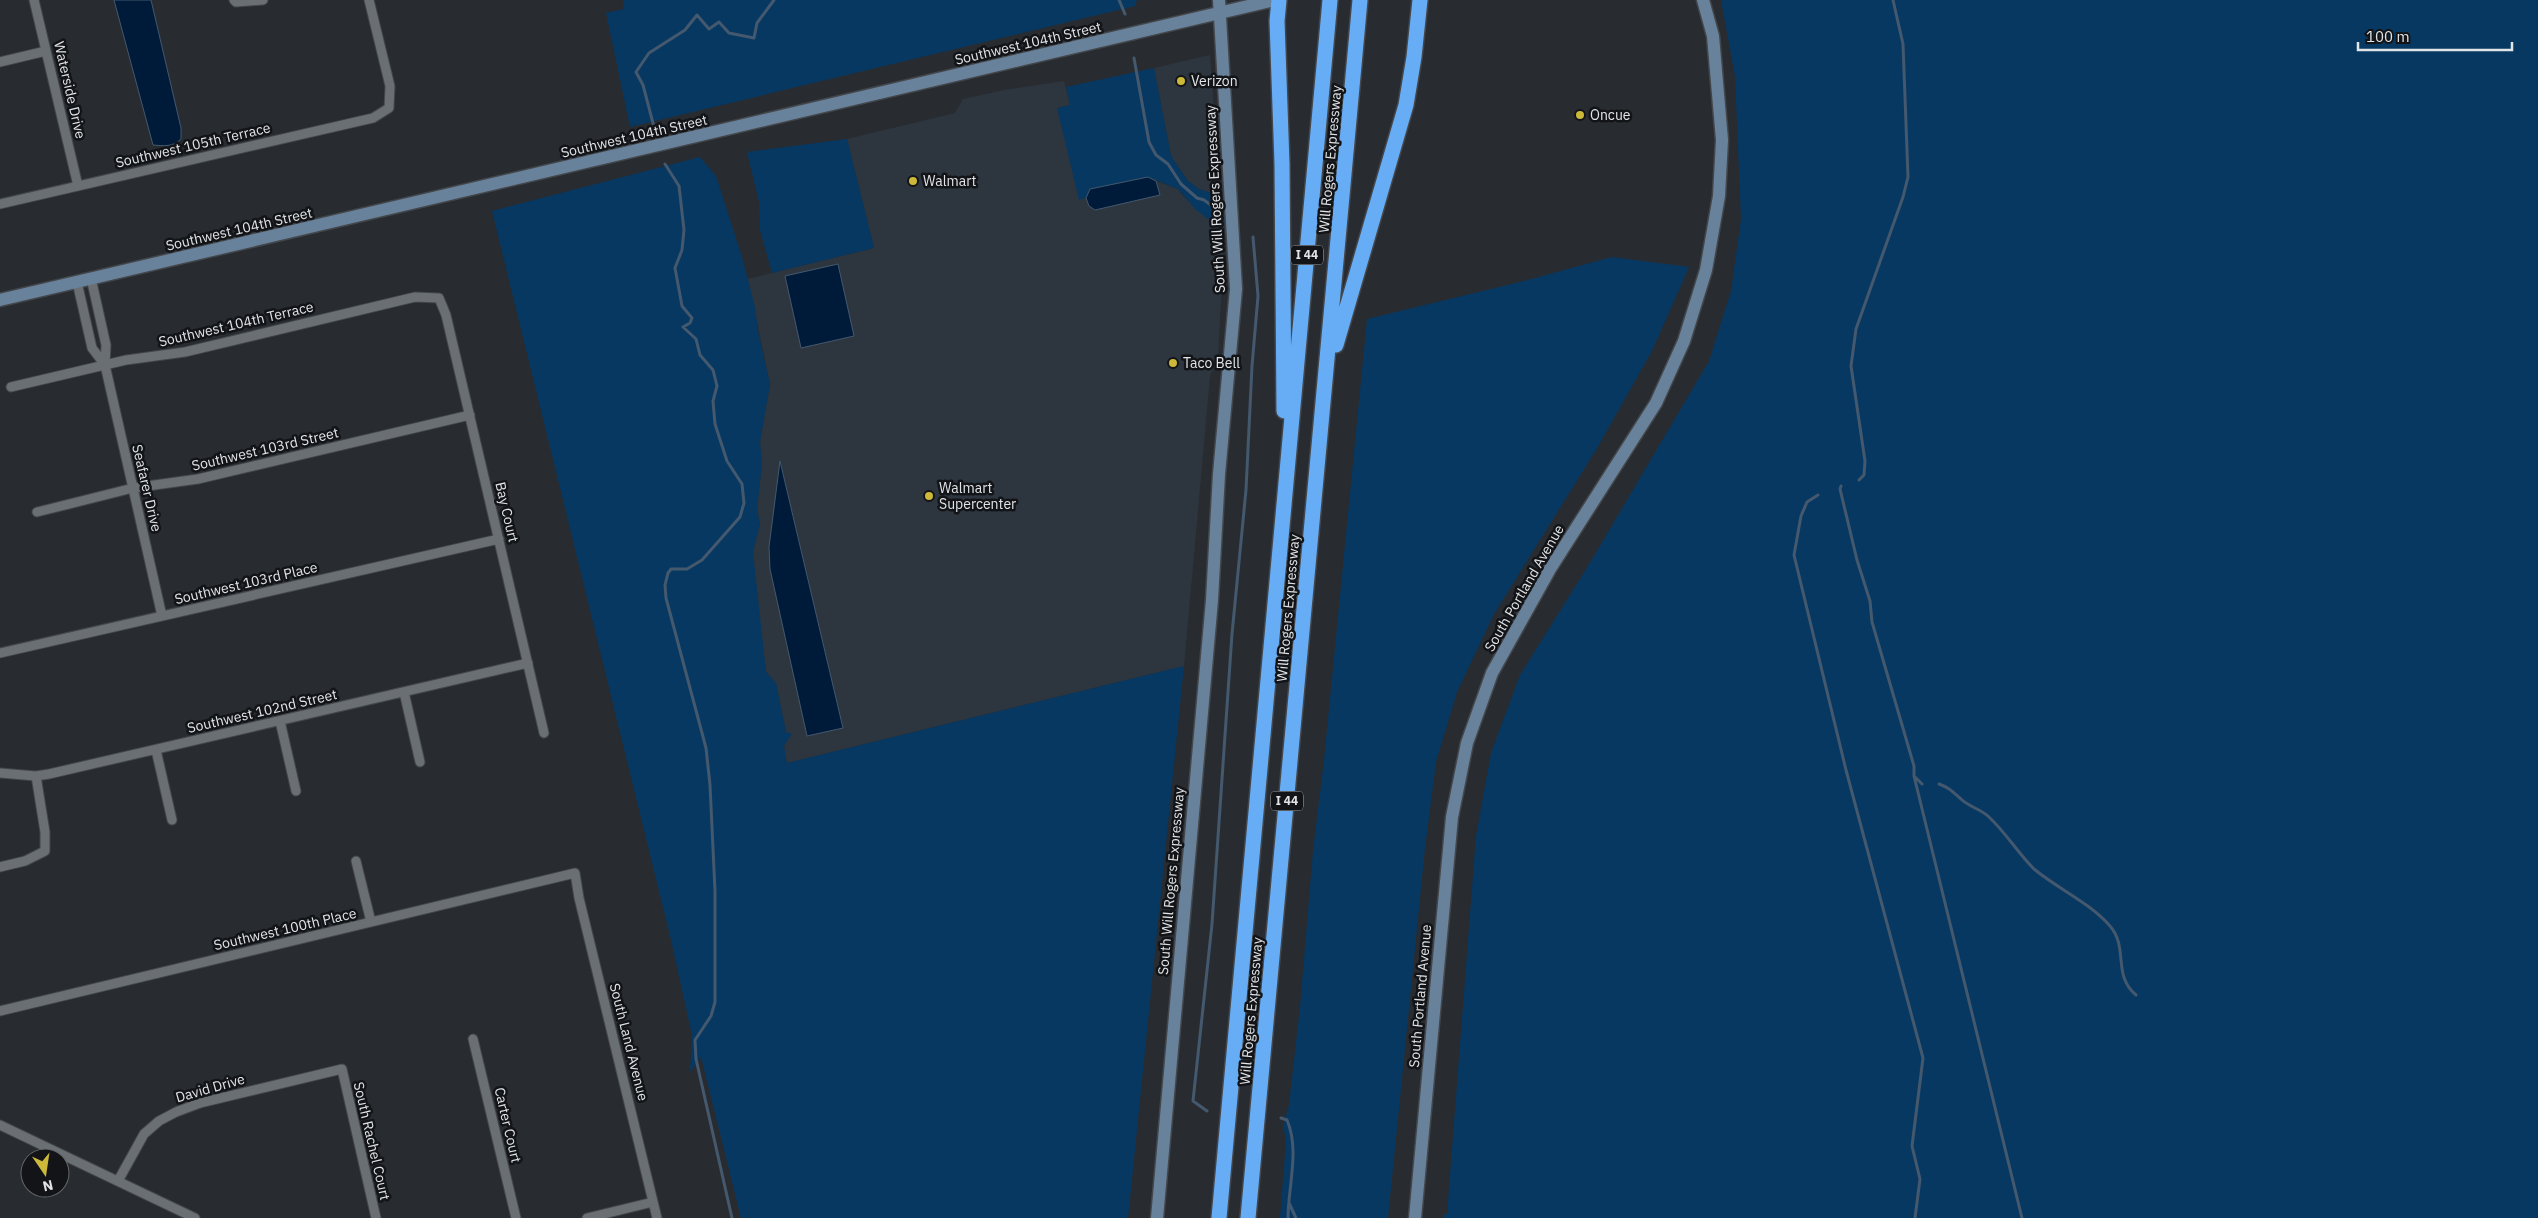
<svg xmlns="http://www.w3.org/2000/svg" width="2538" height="1218" viewBox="0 0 2538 1218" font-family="'IBM Plex Sans',sans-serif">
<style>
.built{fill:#2d363f;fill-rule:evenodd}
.green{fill:#073862}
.water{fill:#001b3a;stroke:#44586e}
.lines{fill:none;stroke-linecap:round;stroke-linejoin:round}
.stream{stroke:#44586e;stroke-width:3}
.minor-casing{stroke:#43474b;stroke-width:11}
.secondary-casing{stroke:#43474b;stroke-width:15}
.motorway-casing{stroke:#43474b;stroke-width:18}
.minor{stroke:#6a6f74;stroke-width:9}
.secondary{stroke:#69829b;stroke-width:12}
.motorway{stroke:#67adf6;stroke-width:15}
.poi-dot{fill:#ccb939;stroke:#121417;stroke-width:2}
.labels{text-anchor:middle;stroke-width:5;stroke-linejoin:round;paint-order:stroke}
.shield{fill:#121417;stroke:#a4a6a9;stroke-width:1}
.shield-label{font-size:12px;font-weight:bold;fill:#e2e5e8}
.street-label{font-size:14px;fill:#e2e5e8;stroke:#121417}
.poi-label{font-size:14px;fill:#e2e5e8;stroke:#121417;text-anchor:start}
</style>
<rect width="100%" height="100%" fill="#282c31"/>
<path class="built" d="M1210 55 1220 196 1199 189 1188 181 1171 156 1154 68Z
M1064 81 1070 105 1058 108 1079 199 1086 198 1089 206 1160 195 1156 181 1178 189 1182 195 1216 225 1225 220 1218 359 1210 376 1184 666 787 763 784 746 786 732 776 683 766 672 754 578 753 552 760 524 757 510 762 463 760 442 770 384 748 279 874 248 847 139 955 113 963 99 1004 90ZM781 463 843 727 808 736 769 547Z"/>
<path class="green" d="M623 0H1137L1135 6 630 127 606 13 624 9Z
M1721 0H2538V1218H1443V1215L1447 1214 1476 836 1491 753 1520 675 1588 566 1709 361 1731 291 1741 219 1735 77Z
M1154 68 1171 156 1188 181 1199 189 1220 196 1225 220 1216 225 1196 210 1178 189 1148 177 1090 189 1086 198 1079 200 1057 108 1070 105 1066 87Z
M847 139 874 248 772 273 760 230 759 202 747 152Z
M700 157 716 176 742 257 755 307 758 331 770 384 760 442 762 463 757 510 760 524 753 552 766 672 776 683 786 732 792 734 784 746 787 763 1184 666 1128 1218H741L701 1057 690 1072 692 1035 671 940 492 211Z
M1612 257 1689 267 1652 351 1596 450 1494 614 1457 692 1436 762 1425 848 1388 1218H1280L1286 1140 1283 1126 1289 1105 1300 1007 1313 851 1324 760 1367 319 1520 282Z"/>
<path class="water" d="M114 0H151L181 128V139C173 147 164 146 153 145Z
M1148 177 1156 181 1160 195 1095 210 1089 206 1086 198 1090 189Z
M838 264 854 336 801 348 785 276Z
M780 461 843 728 807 736 770 569 769 547Z"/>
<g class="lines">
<path class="stream" d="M1119 0 1125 14
M1134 58 1149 142 1156 155 1168 164 1181 184 1197 198 1204 200 1219 211
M654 127 643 85 636 72 649 53 685 30 697 15 709 29 719 22 729 33 754 38 757 23 774 0
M665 164 679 186 684 230 682 250 675 268 682 306 692 318 690 323 683 327 696 339 700 355 713 370 717 386 713 401 715 424 727 461 742 484 744 503 740 517 702 560 687 569H671L668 573 665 585 666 598 706 748 710 785 715 891V1002L711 1016 695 1040 696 1059 732 1218
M1859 480 1864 475 1865 461 1851 366 1856 329 1903 197 1908 177 1903 44 1893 0
M1841 486 1840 489 1857 560 1870 601 1872 622 1914 766V776L1922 784
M1818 495 1807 502 1801 516 1794 555 1846 770 1923 1058 1912 1146 1920 1179 1915 1218
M1914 776 2022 1218
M1939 784C1950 788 1953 792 1961 799 1969 807 1981 809 1989 817 2006 833 2018 853 2034 869 2058 889 2089 902 2110 926 2129 948 2112 975 2136 995
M1207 1111 1193 1101 1212 924 1232 634 1246 490 1252 366 1258 296 1253 237
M1281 1118 1287 1120C1300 1150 1288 1187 1288 1218
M1289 1203 1296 1218"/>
<defs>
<path id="minor" d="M34 0 78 186
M234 0 236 2 263 0
M0 62 46 51
M0 204 373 118 389 108 390 86 369 0
M91 278 106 345 105 365 162 616
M77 282 92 348 105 365
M11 387 126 360 185 352 415 297 439 298 446 315 544 733
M37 512 133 488 198 479 470 415
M0 653 499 539
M404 692 420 762
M280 721 296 791
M156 750 172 820
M0 773 36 776 49 774 528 663
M356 861 371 922
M0 867 25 861 45 851V832L36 776
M0 1011 575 873 579 898 657 1218
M473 1039 516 1218
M0 1125 195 1218
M118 1181 144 1134 159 1121 176 1112 200 1103 342 1069 376 1218
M587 1218 653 1202"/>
<path id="secondary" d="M0 300 1274 0
M1157 1218 1212 600 1219 474 1236 289 1219 0
M1415 1218 1452 817 1467 743 1492 673 1550 569 1656 403 1684 341 1706 270 1719 196 1722 140 1713 36 1703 0"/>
<path id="motorway" d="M1279 0 1277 21 1282 164 1284 411
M1336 345 1406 105 1414 57 1420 0
M1219 1218 1330 0
M1248 1218 1360 0"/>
</defs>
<use href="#minor" class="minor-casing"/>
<use href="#secondary" class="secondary-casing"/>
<use href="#motorway" class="motorway-casing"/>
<use href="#minor" class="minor"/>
<use href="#secondary" class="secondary"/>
<use href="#motorway" class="motorway"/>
</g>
<g class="poi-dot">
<circle cx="1181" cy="81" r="5"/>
<circle cx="1580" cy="115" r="5"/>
<circle cx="913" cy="181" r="5"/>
<circle cx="1173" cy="363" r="5"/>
<circle cx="929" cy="496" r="5"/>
</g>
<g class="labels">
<g class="shield">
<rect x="1291" y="245.5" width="32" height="19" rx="4"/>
<rect x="1271" y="791.5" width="32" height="19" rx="4"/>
</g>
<g class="shield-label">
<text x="1307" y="259">I 44</text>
<text x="1287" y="805">I 44</text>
</g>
<g class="street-label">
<text transform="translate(1028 43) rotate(-13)" y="5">Southwest 104th Street</text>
<text transform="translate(70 90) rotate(77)" y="5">Waterside Drive</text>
<text transform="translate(634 136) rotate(-13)" y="5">Southwest 104th Street</text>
<text transform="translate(193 145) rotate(-13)" y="5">Southwest 105th Terrace</text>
<text transform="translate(1330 159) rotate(-85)" y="5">Will Rogers Expressway</text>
<text transform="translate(1215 199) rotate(-93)" y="5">South Will Rogers Expressway</text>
<text transform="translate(239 229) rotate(-13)" y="5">Southwest 104th Street</text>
<text transform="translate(236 324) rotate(-13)" y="5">Southwest 104th Terrace</text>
<text transform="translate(265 449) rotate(-13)" y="5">Southwest 103rd Street</text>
<text transform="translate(147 488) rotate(77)" y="5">Seafarer Drive</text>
<text transform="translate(507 512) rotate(77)" y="5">Bay Court</text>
<text transform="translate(246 583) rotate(-13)" y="5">Southwest 103rd Place</text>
<text transform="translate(1524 588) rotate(-60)" y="5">South Portland Avenue</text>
<text transform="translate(1288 608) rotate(-85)" y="5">Will Rogers Expressway</text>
<text transform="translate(262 711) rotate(-13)" y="5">Southwest 102nd Street</text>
<text transform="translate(1171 881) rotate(-85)" y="5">South Will Rogers Expressway</text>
<text transform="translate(285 929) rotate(-13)" y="5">Southwest 100th Place</text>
<text transform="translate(1420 996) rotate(-85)" y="5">South Portland Avenue</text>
<text transform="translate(1251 1011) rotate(-85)" y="5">Will Rogers Expressway</text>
<text transform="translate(629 1042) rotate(76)" y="5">South Land Avenue</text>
<text transform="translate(210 1088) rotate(-16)" y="5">David Drive</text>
<text transform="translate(508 1125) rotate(77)" y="5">Carter Court</text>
<text transform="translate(372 1141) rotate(77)" y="5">South Rachel Court</text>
</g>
<g class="poi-label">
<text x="1191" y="86">Verizon</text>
<text x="1590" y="120">Oncue</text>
<text x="923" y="186">Walmart</text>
<text x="1183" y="368">Taco Bell</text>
<text x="939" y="493">Walmart<tspan x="939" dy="16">Supercenter</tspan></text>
</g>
</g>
<g transform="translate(45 1173) rotate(167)"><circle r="24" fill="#121417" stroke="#65686b"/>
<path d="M0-4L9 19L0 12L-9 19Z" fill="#ccb939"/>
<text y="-8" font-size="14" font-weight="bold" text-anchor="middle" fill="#e2e5e8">N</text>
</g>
<path d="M2358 42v8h154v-8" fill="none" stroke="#e2e5e8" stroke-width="2.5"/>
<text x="2366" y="42" font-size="15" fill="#e2e5e8" stroke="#121417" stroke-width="4" paint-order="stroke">100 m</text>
</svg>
